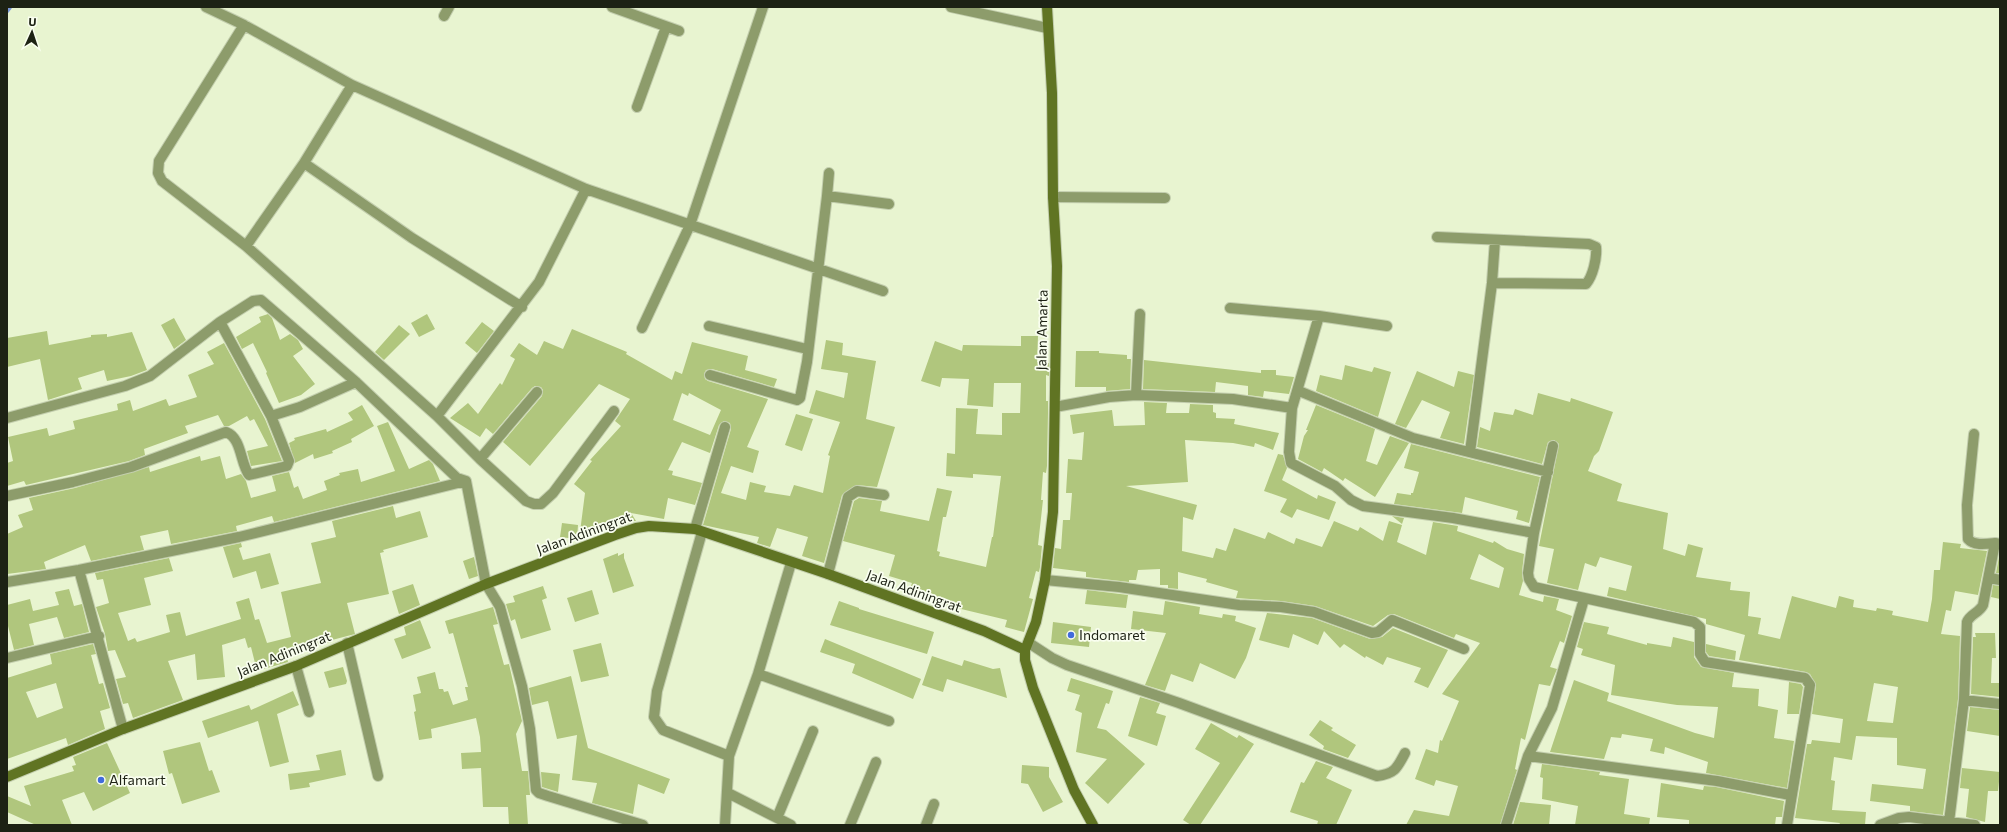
<svg xmlns="http://www.w3.org/2000/svg" width="2007" height="832" viewBox="0 0 2007 832" font-family="Commissioner,sans-serif">
<style>
.lines{fill:none;stroke-linecap:round;stroke-linejoin:round}
.stream{stroke:#7c98d7;stroke-width:4.5}
.building{fill:#b0c67d;fill-rule:evenodd}
.street-casing{stroke:#c3ceae;stroke-width:12}
.secondary-casing{stroke:#c3ceae;stroke-width:12}
.street{stroke:#8d9c6b;stroke-width:10}
.secondary{stroke:#607423;stroke-width:10}
.poi-dot{fill:#416bdc;stroke:#f9feef;stroke-width:1.5}
.labels{text-anchor:middle;stroke-width:3.5;stroke-linejoin:round;paint-order:stroke}
.street-label{font-size:14px;fill:#1d2214;stroke:#f9feef}
.poi-label{font-size:14px;fill:#1d2214;stroke:#f9feef;text-anchor:start}
</style>
<rect width="100%" height="100%" fill="#e8f4d0"/>
<g class="lines">
<path class="stream" d="M7 11 10 7"/>
</g>
<path class="building" d="M268 314 272 318 280 340 290 334 298 340 303 349 293 356 315 384 301 395 279 403 266 373 267 372 253 343 242 349 236 337 261 322 259 317Z
M427 314 435 329 419 337 411 323Z
M174 318 186 340 174 349 161 325Z
M482 322 494 331 477 353 465 343Z
M399 325 410 334 384 360 375 352Z
M572 329 627 352 626 354 672 380 675 371 682 374 692 342 748 356 745 370 777 379 774 387 712 369 706 370 704 374 705 379 708 381 768 399 747 447 759 451 753 473 731 466 721 493 746 500 750 482 766 486 764 492 790 496 794 485 823 493 830 456 828 455 840 422 809 413 816 390 844 398 848 373 821 369 826 340 843 343 842 355 876 361 866 419 895 427 877 487 857 485 842 495 824 563 802 556 808 537 777 528 770 547 757 543 759 537 703 525 731 429 730 423 724 421 719 425 710 453 682 442 668 470 673 471 672 475 702 483 695 505 668 498 664 519 631 513 636 521H618V527H598L597 534 580 532 585 493 574 484 592 461 590 460 621 426 615 421 630 399 599 384 530 466 503 442 542 396 543 390 541 387 535 386 532 388 493 434 486 428 480 437 450 418 468 403 478 414 500 383 502 385 515 359 510 356 519 343 537 355 544 341 563 349ZM682 393 688 396 689 393 721 410 710 435 673 420Z
M47 331 49 345 91 337V335L107 334V337L132 332 147 370 131 376 107 381 104 370 78 378 82 389 48 400 40 359 7 367V338Z
M1021 336H1038L1037 362 1049 363V376L1046 375V401H1048V413L1047 466 1046 473 1043 472 1041 500H1043L1038 545 1042 546 1040 567 1039 572 1036 571 1029 598 1033 599 1024 632 1005 627 1007 620 932 602 934 595 910 589 912 583 889 576 895 555 843 541 854 501 859 498 882 501 880 511 929 521 937 488 952 491 946 517H943L937 551 940 552 939 556 986 567 992 537H993L1001 476 973 474V478L946 476 947 453 955 454 956 408 978 409 976 434 1002 435V413H1020L1021 383H994L993 407 967 405 969 379 942 378 940 387 921 381 935 341 962 351 963 345 1021 346Z
M224 343 265 419 282 461 251 466 247 451 268 446 254 419 250 421 247 416 229 426H224L218 415 185 426 188 433 144 449 145 455 129 461 26 485 24 481 7 486V463L13 461 8 437 47 428 49 436 75 429 73 421 118 410 117 404 130 400 133 411 166 399 169 406 197 397 188 375 214 364 207 352Z
M1076 351H1099V353L1127 355V359H1131L1130 389 1106 391V387H1075Z
M1144 360 1261 373V370H1276V375L1294 377 1289 394 1264 391 1263 397 1248 395V386L1216 382 1215 392 1143 389Z
M1345 365 1372 372 1374 367 1391 372 1378 417 1316 391 1320 375 1342 380Z
M1417 371 1454 387 1458 371 1474 375 1464 444 1440 438 1450 412 1422 400 1406 428 1395 424Z
M1538 393 1570 402 1571 398 1613 412 1599 451 1594 456 1588 471 1622 484 1617 501 1668 513 1663 549 1685 556 1688 544 1703 548 1696 577 1731 582 1730 590 1750 592 1748 616 1761 618 1758 634 1780 639 1792 596 1836 608 1839 596 1854 600 1853 607 1876 611 1877 608 1893 611 1892 615 1928 622 1932 599 1934 570H1940L1943 542 1961 544 1960 548 1987 551 1978 595 1955 591 1951 611 1946 610 1941 634 1960 636 1958 699 1943 815 1910 811V806L1870 801 1872 784 1923 789 1926 769 1897 765V738L1856 736 1852 760 1834 757 1831 780 1835 781 1832 810 1866 812 1865 825H1839L1840 823 1795 818 1807 744H1811L1812 740 1840 743 1843 719 1812 714 1816 685 1810 674 1806 672 1739 660 1745 635 1706 624V619L1607 596 1609 587 1626 591 1632 566 1600 557 1596 567 1585 563 1578 590 1547 583 1554 549 1539 546 1559 444 1554 440 1548 442 1542 464 1477 447 1480 427 1490 431 1494 412 1513 415 1515 409 1533 415ZM1874 683 1898 687 1893 723 1867 721Z
M1144 402 1167 403 1166 413H1189L1190 404 1213 405V412L1216 413V418L1235 419 1234 424 1279 433 1273 450 1255 443 1254 447 1233 443 1185 440 1188 482 1126 486 1197 505 1193 520 1183 517 1182 551 1213 558 1216 548 1226 551 1234 528 1265 539 1268 532 1294 544 1296 538 1322 547 1334 521 1358 531 1360 527 1383 541 1389 521 1402 525 1397 542 1426 555 1433 522 1458 526 1457 531 1493 543 1494 541 1507 549 1524 554 1522 572 1523 581 1519 595 1543 602 1544 596 1559 599 1556 610 1572 616 1564 643 1560 641 1550 667 1557 669 1550 686 1539 684 1525 740 1521 738 1515 769 1517 770 1500 825H1406L1414 810 1449 816 1458 786 1436 780 1434 786 1415 779 1426 749 1438 753 1440 740 1442 741 1459 701 1442 694 1480 643 1456 634 1454 638 1394 614 1388 615 1373 626 1315 606 1281 601 1236 598 1238 591 1206 582 1207 579 1178 572V589L1168 588V585H1160V569L1138 570 1136 580H1129V582L1086 577V572L1053 568 1055 548 1061 549 1063 520H1070L1072 493H1066L1068 459 1082 460 1084 432 1073 434 1070 415 1112 410 1114 426 1145 425ZM1479 554 1504 568 1499 588 1470 579Z
M362 405 374 426 351 439 352 442 332 451 333 453 314 459 313 454 295 463 289 443 295 440 294 438 326 429 327 432 353 420 348 413Z
M1316 405 1375 429 1366 461 1377 465 1390 436 1409 443 1375 497 1345 478 1343 481 1324 468 1322 472 1298 459 1304 436 1308 430H1306Z
M796 414 813 419 802 451 785 445Z
M388 422 409 469 429 460 433 464 440 481 274 522 272 516 236 526 237 531 171 544 168 530 140 536 144 550 91 561 85 545 44 562 46 569 7 574V534L23 527 18 515 33 510 29 498 75 488 149 467 150 472 200 456 201 461 220 456 226 479 241 474 246 481 251 498 276 491 272 476 289 472 294 488 298 486 303 499 327 490 324 481 340 475 339 473 358 469 361 482 395 471 377 426Z
M1411 444 1540 477 1529 523 1516 519 1518 511 1465 497 1462 513 1394 504 1397 493 1411 495V493H1413L1419 472 1404 468Z
M1278 454 1283 455 1287 468 1282 480 1317 499 1318 495 1336 502 1329 520 1297 509 1292 518 1280 512 1287 499 1264 491Z
M393 506 396 518 420 511 428 537 383 550 384 552 380 553 389 594 347 603 355 634 332 640V642L315 645 314 642 285 650 288 662 257 671 251 647 248 648 245 638 222 645 225 677 197 680 195 654 168 661 183 700 133 718 128 703 123 704 116 679 126 677 115 650 108 651 105 634 96 607 109 603 103 579 97 580 95 573 169 558 173 571 144 578 151 605 118 613 128 641 135 638 137 642 170 632 166 615 180 612 186 636 241 619 236 602 249 598 255 620 259 619 267 643 291 637 281 592 321 583 311 543 336 537 332 521Z
M1392 516 1404 518 1402 524Z
M562 523 578 525 577 539 560 537Z
M241 543 242 547 239 548 243 560 270 553 279 584 261 589 256 571 233 578 223 547Z
M2000 552V573H1996Z
M618 553V556L624 553V558L634 586 613 593 603 559Z
M474 557 478 576 469 579 463 561Z
M413 584 420 605 399 614 392 591Z
M1993 585 2000 586V599L1991 597Z
M543 586 547 598 542 600 551 630 521 639 515 619 511 621 506 604 515 602 513 596Z
M69 589 74 606 82 604 89 632 64 638 57 617 29 624 34 645 14 650 7 622V605L30 599 33 611 59 605 55 592Z
M592 590 599 614 575 622 567 598Z
M1087 590 1128 595 1126 608 1085 604Z
M839 601 859 608V609L934 632 927 654 830 625Z
M1165 601 1200 607 1199 614 1222 618 1223 614 1236 616 1235 621 1256 628 1246 658 1235 679 1200 663 1193 682 1171 674 1165 691 1145 685 1166 633 1131 629 1133 611 1163 615Z
M493 607 498 624 493 625 504 665 509 664 522 721 516 734 522 771H528L530 795H526L528 825H509L508 807H483L481 768 462 769 461 753 481 752 480 737 476 718 431 729 432 738 419 740 414 712 416 711 413 695 421 693 417 677 435 672 439 689H443L444 692 448 691 453 705 468 700 465 687H468L453 633 449 634 445 621Z
M1267 613 1312 618 1370 639 1382 637 1393 628 1448 650 1428 688 1414 682 1421 668 1387 657 1383 665 1366 656 1365 658 1344 644 1340 648 1324 631 1318 645 1293 634 1289 648 1259 640Z
M420 620 431 648 402 659 394 639 406 635 404 627Z
M1053 622 1091 627 1089 647 1051 643Z
M1584 622 1609 627 1607 634 1647 645V643L1671 647 1673 637 1694 642V657L1701 667 1734 673 1732 687 1759 689 1758 706 1778 710 1774 738 1794 741 1787 788 1706 773 1708 762 1665 747 1664 754 1650 751 1653 739 1622 734 1621 738 1611 737 1604 759 1550 752 1574 680 1609 693 1607 701 1695 733 1714 738 1718 707 1677 705 1611 695 1615 665 1581 655 1583 649 1577 647Z
M1975 633H1995L1996 658H1992L1991 683H2000V697L1971 694 1973 637H1976Z
M825 639 921 679 913 699 852 673 855 664 820 652Z
M601 643 609 676 581 682 573 650Z
M93 644 96 654 91 655 99 684 103 683 110 708 100 711 105 729 68 745 66 738 7 759V678L52 664 50 654ZM56 683 63 708 37 718 26 692Z
M1706 644 1736 651 1735 660 1709 656 1706 652Z
M932 656 962 666 964 660 993 669 1000 668 1007 698 947 679 943 692 922 685Z
M343 667 347 681 346 684 329 688 324 672Z
M571 676 588 748 670 779 664 794 638 784 633 814 592 803 597 783 572 780 577 735 557 739 548 701 532 705 529 688Z
M1071 678 1113 691 1109 704 1106 703 1097 728 1106 730 1145 764 1108 804 1085 783 1107 759 1076 752 1082 713 1075 710 1080 695 1067 691Z
M1789 682 1801 684 1803 687 1799 714H1787Z
M293 691 299 705 277 714 289 762 270 767 258 721 208 738 202 721 249 705 251 710Z
M1140 697 1160 703 1156 713 1166 716 1157 746 1128 736Z
M1970 707 2000 710V736L1967 731Z
M1320 720 1333 728 1331 730 1356 745 1348 758 1323 749 1324 746 1309 735Z
M1211 723 1237 738 1239 735 1254 744 1200 825H1191L1183 820 1220 763 1195 749Z
M200 742 209 771 212 770 220 792 182 804 172 773 169 774 163 751Z
M107 743 130 793 93 811 84 792 62 800 72 825H36L7 812V796L31 806 24 786 74 771 72 766 76 765 73 757Z
M341 750 346 775 309 783 310 787 290 790 288 774 320 770 316 755Z
M1316 761 1333 767 1326 778 1352 790 1336 825H1317L1318 821 1290 812 1301 782 1304 783Z
M1542 764 1600 772 1599 775 1629 779 1624 814 1650 818 1649 825H1575L1578 806 1542 799 1543 778 1540 777Z
M1022 765 1049 767V777L1063 802 1043 812 1028 784 1021 783Z
M1962 768 2000 772 1998 791H1988L1985 822 1966 817 1969 789 1960 788Z
M541 772 560 774 558 792 542 787Z
M1661 783 1703 790 1704 786 1716 787 1784 801 1782 817H1776L1775 825H1689V820L1657 817Z
M1520 802 1551 805 1549 825H1513Z"/>
<g class="lines">
<defs>
<path id="street" d="M206 7 244 25 352 85 586 189 883 291
M612 7 679 31
M951 7 1047 28
M444 16 449 7
M244 25 159 161 158 173 162 181 246 246 437 416 480 459 526 501 534 504H541L553 493 614 411
M637 107 666 27
M304 163 412 238 522 307
M827 196 889 204
M1053 197 1165 198
M1437 237 1589 244 1596 247C1597 258 1593 276 1586 284L1492 283
M246 246 304 163 352 85
M1230 308 1319 316 1387 326
M709 326 807 349
M642 328 690 225 763 7
M710 375 797 400 800 398 807 362 827 196 829 173
M1299 391 1413 438 1548 472
M1136 395 1140 314
M1055 407 1109 397 1136 395 1233 399 1292 408 1289 452 1291 463 1335 486 1351 500 1363 506 1453 518 1534 533 1528 573 1529 579 1534 587 1694 622 1700 627V654L1705 662 1805 678 1810 685 1808 698 1787 825
M1292 408 1319 316
M271 416 300 407 356 382
M437 416 539 282 586 189
M7 418 125 386 150 376 220 322 253 301 261 300 356 382 457 478 466 481
M1974 434 1967 505 1968 539C1974 546 1986 544 1995 543
M1470 452 1492 283 1495 240
M480 459 537 392
M466 481 486 584 500 607 522 686 530 729 536 790 539 793 548 796 643 825
M7 496 73 482 131 467 226 432C242 438 240 463 249 475L287 466 289 461 271 416 220 322
M695 529 725 427
M702 532 657 691 654 717 663 730 729 756
M1534 533 1553 446
M79 570 123 729
M828 574 848 497 857 491 884 495
M1990 578 2000 580
M1045 580 1119 587 1239 605 1281 607 1314 612 1372 633 1378 632 1392 620 1464 649
M7 582 79 570 239 537 466 481
M347 643 378 776
M1029 643 1052 658 1067 665 1179 703 1377 776C1395 774 1397 768 1405 753
M7 658 99 636
M296 666 309 712
M758 674 889 721
M1964 700 2000 704
M1528 756 1717 781 1790 795
M728 793 791 825
M777 818 813 731
M1949 822 1975 825
M725 825 729 756 758 674 791 563
M850 825 876 762
M926 825 934 804
M1506 825 1528 756 1552 708 1584 599
M1880 825 1899 818 1909 817 1949 822 1964 700 1967 622C1970 614 1979 613 1983 605L1995 543 2000 544"/>
<path id="secondary" d="M1047 7 1052 93 1053 197 1057 266 1053 512 1045 580 1036 622 1025 650V660L1033 688 1074 790 1093 825
M7 777 123 729 296 666 486 584 615 535 636 528 649 526 695 529 828 574 984 631 1025 650"/>
</defs>
<use href="#street" class="street-casing"/>
<use href="#secondary" class="secondary-casing"/>
<use href="#street" class="street"/>
<use href="#secondary" class="secondary"/>
</g>
<g class="poi-dot">
<circle cx="1071" cy="635" r="4"/>
<circle cx="101" cy="780" r="4"/>
</g>
<g class="labels">
<g class="street-label">
<text transform="translate(1042 330) rotate(-89)" y="5">Jalan Amarta</text>
<text transform="translate(584 533) rotate(-20)" y="5">Jalan Adiningrat</text>
<text transform="translate(914 591) rotate(20)" y="5">Jalan Adiningrat</text>
<text transform="translate(284 654) rotate(-22)" y="5">Jalan Adiningrat</text>
</g>
<g class="poi-label">
<text x="1079" y="640">Indomaret</text>
<text x="109" y="785">Alfamart</text>
</g>
</g>
<rect width="2007" height="832" fill="none" stroke="#1d2214" stroke-width="16"/>
<g transform="translate(32 32) rotate(3)" stroke="#f9feef" stroke-width="3" paint-order="stroke">
<path d="M0-3L7 15L0 10L-7 15Z" fill="#1d2214"/>
<text y="-6" font-size="11" font-weight="bold" text-anchor="middle" fill="#1d2214">U</text>
</g>
</svg>
